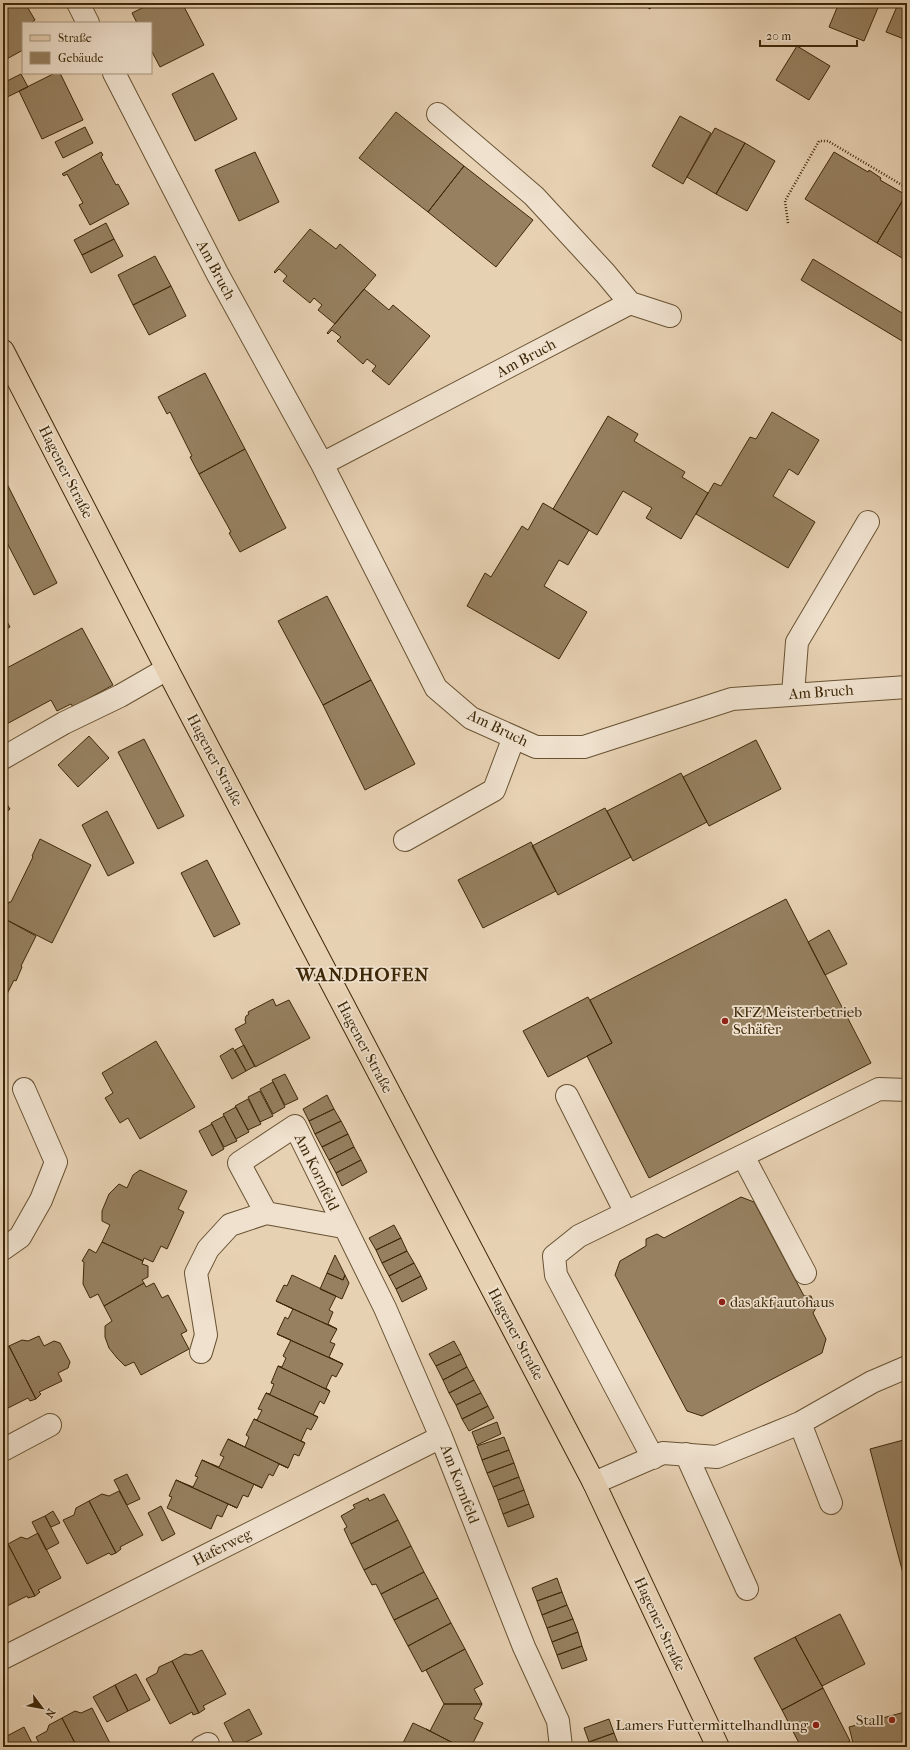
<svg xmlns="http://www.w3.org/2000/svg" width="910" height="1750" viewBox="0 0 910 1750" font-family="'IM FELL French Canon',serif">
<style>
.building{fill:#968060;stroke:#3e2807}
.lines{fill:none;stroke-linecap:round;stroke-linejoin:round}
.minor-casing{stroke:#685232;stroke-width:24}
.major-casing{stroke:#3e2807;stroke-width:24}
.path{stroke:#3e2807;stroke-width:2.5;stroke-dasharray:1 2;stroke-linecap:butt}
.minor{stroke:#efe1ce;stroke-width:22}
.major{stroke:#e7d1b3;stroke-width:22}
.poi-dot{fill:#8f2418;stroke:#efe1ce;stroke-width:1.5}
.labels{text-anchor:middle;stroke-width:3.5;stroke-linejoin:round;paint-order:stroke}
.street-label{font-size:15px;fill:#3e2807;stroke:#efe1ce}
.poi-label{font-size:15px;fill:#3e2807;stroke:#efe1ce;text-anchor:start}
.district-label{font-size:19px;font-weight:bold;letter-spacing:1px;fill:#3e2807;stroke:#efe1ce}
</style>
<rect width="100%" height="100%" fill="#e7d1b3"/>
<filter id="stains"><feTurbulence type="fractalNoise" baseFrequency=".005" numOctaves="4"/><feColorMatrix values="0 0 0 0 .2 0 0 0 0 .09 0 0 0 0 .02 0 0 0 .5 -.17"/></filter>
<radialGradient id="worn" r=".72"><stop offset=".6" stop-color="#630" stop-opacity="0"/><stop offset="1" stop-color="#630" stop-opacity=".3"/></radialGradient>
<path class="building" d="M3 3H25L35 20 32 22V23H23V50L3 61Z
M152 3H182L204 45 160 67 151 50V23H137L132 13Z
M640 3H654L650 9Z
M839 3H880L864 41 829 27Z
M898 4 907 8V32L904 39 886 32Z
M797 46 830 66 809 100 776 80Z
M55 73H60L83 120 42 139 19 91Z
M213 73 237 119 195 141 172 94Z
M21 74 28 87 3 99V83Z
M396 112 464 166 428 212 359 158Z
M680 116 711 133 683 184 652 166Z
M85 127 93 143 63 158 55 142Z
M715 128 745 143 716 194 687 177Z
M745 143 775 161 747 211 716 194Z
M101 152 103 155 101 157 116 185 118 184 129 204 90 225 79 205 83 203 67 174 64 176 62 174Z
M255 152 279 202 239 221 215 170Z
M834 152 868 172 869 170 881 178 880 180 906 195 877 243 805 199Z
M464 166 533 220 496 267 428 212Z
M906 195 907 196V261L877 243Z
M106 223 114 239 82 255 74 240Z
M310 229 336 249 340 244 376 275 335 324 318 310 322 305 314 298 310 303 283 281 287 276 279 269 275 273 274 272Z
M114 239 123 256 91 273 82 255Z
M155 256 171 286 133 305 118 275Z
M813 259 907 316V344L801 280Z
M171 286 186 316 149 335 133 305Z
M364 289 389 310 393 305 430 336 389 385 372 371 376 366 367 359 363 364 337 341 341 337 332 330 328 334 327 333Z
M205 373 245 449 199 474 190 457 192 456 170 412 167 414 158 397Z
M772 412 819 440 798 475 789 469 773 496 815 522 788 568 696 514 714 483 721 486 750 437 756 439Z
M608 416 638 434 634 441 685 472 682 477 708 493 681 539 646 518 652 508 623 491 597 535 553 509Z
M245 449 286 528 240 552 229 533 231 532 199 474Z
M3 476 57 583 34 595 3 535Z
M543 503 589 530 568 565 559 560 544 586 587 612 559 659 467 606 485 573 491 577 522 526 528 530Z
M327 596 371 680 323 705 278 621Z
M3 614 10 627 3 631Z
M82 628 113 685 73 707 71 704 57 711 51 700 3 726V670Z
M371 680 415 764 365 790 323 705Z
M89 736 109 758 78 787 58 765Z
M144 739 184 816 158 829 118 752Z
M756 740 781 789 709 826 683 777Z
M681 773 707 822 633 861 607 811Z
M3 798 10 809 3 815Z
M605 808 631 857 558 895 532 846Z
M107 811 134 863 108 876 82 825Z
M40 839 91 865 52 943 3 918V913L9 902H11L33 857 32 856Z
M531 842 556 891 483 928 458 880Z
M207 860 240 924 214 937 181 873Z
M786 899 871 1063 649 1178 587 1056 612 1043 590 1000Z
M3 918 36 936 21 966 22 967 16 981 14 980 3 1002Z
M829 930 847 964 825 975 808 942Z
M588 997 612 1043 548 1077 523 1031Z
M273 999 276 1006 289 1000 310 1038 255 1067 235 1029 246 1023 245 1020 246 1016 249 1014 248 1012Z
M156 1041 195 1107 140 1139 128 1118 120 1123 105 1098 113 1093 102 1073Z
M244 1045 255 1066 246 1071 235 1050Z
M233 1048 246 1071 232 1079 220 1056Z
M285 1074 298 1099 285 1105 272 1080Z
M273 1082 285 1107 273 1114 260 1089Z
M260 1091 273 1116 260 1122 248 1097Z
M327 1095 334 1109 309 1121 303 1109Z
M248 1099 261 1124 248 1130 235 1106Z
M236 1107 249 1132 236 1139 223 1114Z
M334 1109 341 1121 315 1134 309 1121Z
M224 1116 237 1141 224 1147 211 1123Z
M341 1121 348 1134 322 1147 315 1134Z
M212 1124 224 1149 212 1156 199 1131Z
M348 1134 354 1147 329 1160 322 1147Z
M354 1147 361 1160 336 1173 329 1160Z
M361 1160 367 1172 342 1186 336 1173Z
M140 1170 187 1191 178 1209 184 1212 167 1249 161 1246 153 1262 144 1258 143 1261 102 1242 110 1225 102 1221V1211L109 1194 119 1184 127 1188 133 1175Z
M741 1197 754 1202 804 1296H811L816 1308 813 1313 826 1339 822 1353 702 1416 687 1411 615 1275 620 1261 646 1246V1239L657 1234 664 1238Z
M394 1225 401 1238 376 1250 369 1238Z
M401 1238 407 1251 382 1263 376 1250Z
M102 1242 143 1261 142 1264 148 1266V1277L142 1280 144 1283 104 1306 98 1294 90 1298 83 1284 84 1262 82 1261 89 1249 96 1253Z
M407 1251 414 1263 389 1276 382 1263Z
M335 1255 345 1275 343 1280 327 1273Z
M414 1263 421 1276 396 1289 389 1276Z
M327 1273 343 1280 345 1275 349 1283 342 1299 320 1289Z
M292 1275 336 1296 329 1310 333 1312 328 1324 337 1329 276 1301 284 1285 287 1286Z
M421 1276 427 1289 402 1302 396 1289Z
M144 1283 146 1287 154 1283 162 1298 168 1295 187 1331 181 1334 189 1349 141 1375 134 1362 125 1366 117 1358 109 1348 105 1337V1326L112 1321 104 1306Z
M276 1301 337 1329 330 1342 335 1344 329 1357 343 1364 277 1334 285 1317 288 1319 293 1309Z
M277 1334 343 1364 336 1377 332 1375 326 1388 330 1391 278 1366 282 1367 286 1358 283 1356 291 1340Z
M39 1336 44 1346 54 1341 60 1343 70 1362 68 1368 58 1373 62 1381 39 1392 41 1394 36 1399 9 1346 22 1340 28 1341Z
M454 1341 461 1354 436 1366 429 1354Z
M9 1346 36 1399 30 1401 28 1398 6 1409 3 1404V1349Z
M461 1354 467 1367 443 1380 436 1366Z
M278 1366 330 1391 324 1404 320 1401 313 1415 318 1417 266 1393 270 1394 274 1384 271 1383Z
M467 1367 474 1380 449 1393 443 1380Z
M474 1380 481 1393 456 1405 449 1393Z
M266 1393 318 1417 311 1430 307 1428 301 1441 305 1443 254 1419 257 1420 262 1410 258 1409Z
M481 1393 488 1406 462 1419 456 1405Z
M488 1406 494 1418 469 1431 462 1419Z
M254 1419 305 1443 299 1456 294 1454 288 1468 228 1439 245 1447 249 1437 246 1435Z
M497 1422 501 1434 477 1445 472 1432Z
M504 1437 509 1450 482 1460 477 1446Z
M228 1439 288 1468 279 1464 273 1476 269 1474 262 1488 202 1460 219 1467 224 1457 220 1455Z
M907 1439V1576L904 1577 870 1449Z
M509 1450 514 1463 487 1473 482 1460Z
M202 1460 262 1488 254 1484 248 1497 243 1495 237 1508 176 1480 193 1487 198 1477 195 1476Z
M514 1463 519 1477 493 1487 487 1473Z
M127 1474 140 1499 127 1505 114 1480Z
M519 1477 524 1490 498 1500 493 1487Z
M176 1480 237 1508 228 1504 222 1517 217 1515 211 1529 167 1508 172 1497 169 1496Z
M524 1490 529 1504 503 1514 498 1500Z
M119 1491 143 1535 120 1547 121 1549 116 1553 89 1501 102 1494 109 1496Z
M384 1494 398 1520 351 1544 344 1529 347 1527 341 1516 355 1508 353 1505 368 1498 369 1501Z
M89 1501 116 1553 111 1555 109 1553 87 1564 63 1520 74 1515 76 1508Z
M529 1504 534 1517 508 1527 503 1514Z
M161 1506 175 1534 162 1541 148 1513Z
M53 1511 60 1523 51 1527 45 1516Z
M45 1516 59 1543 46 1550 32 1522Z
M398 1520 411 1546 364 1570 351 1544Z
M38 1533 61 1578 38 1590 40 1592 35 1596 8 1544 21 1537 27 1539Z
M8 1544 35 1596 28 1598 27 1596 5 1607 3 1604V1546Z
M411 1546 424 1572 381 1594 376 1584 372 1585 364 1570Z
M424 1572 438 1598 394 1620 381 1594Z
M557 1578 562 1592 537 1601 532 1588Z
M562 1592 567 1605 542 1615 537 1601Z
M438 1598 451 1623 408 1646 394 1620Z
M567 1605 573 1619 547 1628 542 1615Z
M840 1614 865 1664 822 1686 795 1637Z
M573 1619 578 1632 552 1642 547 1628Z
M451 1623 465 1649 422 1672 408 1646Z
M578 1632 582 1646 557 1655 552 1642Z
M795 1637 823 1688 782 1710 754 1658Z
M582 1646 587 1660 562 1669 557 1655Z
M465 1649 483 1684 474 1689 482 1704H444L426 1670Z
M202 1650 226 1694 203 1706 205 1709 199 1713 172 1661 185 1654 191 1655Z
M172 1661 199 1713 193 1715 192 1712 170 1724 146 1679 157 1673 159 1667Z
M136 1674 150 1700 128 1711 115 1685Z
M115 1685 128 1711 107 1722 93 1697Z
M823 1688 850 1741 839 1747H801L782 1710Z
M907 1699V1747H854L849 1727 905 1712 902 1701Z
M444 1704H482L474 1719 483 1723 471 1747H461L426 1729 430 1731Z
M92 1708 112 1747H77L62 1718 75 1711 81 1713Z
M249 1709 262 1734 236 1747 224 1723Z
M62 1718 77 1747H41L36 1737 47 1731 49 1725Z
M609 1719 614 1733 589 1742 584 1728Z
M413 1723 426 1729 461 1747H401Z
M24 1727 34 1747H10L5 1737Z
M614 1733 619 1746 591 1747 589 1742Z"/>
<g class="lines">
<defs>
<path id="minor" d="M78 3 88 23
M114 73 217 273 322 464 436 688 471 718 536 747H584L732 699 907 687
M438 114 534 196 605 273 630 303
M322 464 630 303 670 316
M793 694 797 642 868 522
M3 758 64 723 120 696 167 669
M405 840 494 790 514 737
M567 1096 626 1213
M743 1156 805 1273
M343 1227 266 1213 239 1163 295 1126 385 1308 441 1437 524 1647 558 1721 561 1747
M3 1249 20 1237 41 1200 56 1162 24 1089
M201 1352 206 1335 196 1273 208 1249 230 1225 266 1213
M800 1423 831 1503
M3 1450 50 1425
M686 1454 747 1589
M653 1458 556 1275 554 1256 579 1236 879 1089 907 1090
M594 1483 663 1453 717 1457 800 1423 872 1382 907 1367
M3 1658 441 1437
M202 1747 208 1744"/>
<path id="major" d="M3 351 167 669 594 1483 718 1747"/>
</defs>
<use href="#minor" class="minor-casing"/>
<use href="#major" class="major-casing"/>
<path class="path" d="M788 223 785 201 819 141H828L907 188"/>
<use href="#minor" class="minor"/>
<use href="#major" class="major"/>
</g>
<g class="poi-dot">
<circle cx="725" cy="1021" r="4"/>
<circle cx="722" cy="1302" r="4"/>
<circle cx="892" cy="1720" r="4"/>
<circle cx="816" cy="1725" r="4"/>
</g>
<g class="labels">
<g class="street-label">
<text transform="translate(216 270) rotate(62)" y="5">Am Bruch</text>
<text transform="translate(526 358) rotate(-28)" y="5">Am Bruch</text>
<text transform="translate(66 472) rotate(63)" y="5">Hagener Straße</text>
<text transform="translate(821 692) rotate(-4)" y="5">Am Bruch</text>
<text transform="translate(498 728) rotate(26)" y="5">Am Bruch</text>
<text transform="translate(215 760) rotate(62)" y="5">Hagener Straße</text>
<text transform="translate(365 1047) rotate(62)" y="5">Hagener Straße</text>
<text transform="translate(317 1172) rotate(64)" y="5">Am Kornfeld</text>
<text transform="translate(516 1334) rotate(62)" y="5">Hagener Straße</text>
<text transform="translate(460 1484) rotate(69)" y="5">Am Kornfeld</text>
<text transform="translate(222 1547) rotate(-27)" y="5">Haferweg</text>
<text transform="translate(660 1624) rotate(65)" y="5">Hagener Straße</text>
</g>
<g class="poi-label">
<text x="733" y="1017">KFZ Meisterbetrieb<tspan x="733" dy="17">Schäfer</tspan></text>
<text x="730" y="1307">das akf autohaus</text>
<text x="884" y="1725" text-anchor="end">Stall</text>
<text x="808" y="1730" text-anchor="end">Lamers Futtermittelhandlung</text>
</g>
<g class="district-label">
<text x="363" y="981">WANDHOFEN</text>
</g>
</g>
<rect width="910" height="1750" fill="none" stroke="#e7d1b3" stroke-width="16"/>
<rect x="4" y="4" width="902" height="1742" fill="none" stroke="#3e2807" stroke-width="2"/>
<rect x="8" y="8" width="894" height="1734" fill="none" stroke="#3e2807"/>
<rect x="22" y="22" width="130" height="52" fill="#efe1ce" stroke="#a8977e"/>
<rect x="30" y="35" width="20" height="6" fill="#e7d1b3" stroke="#a8977e"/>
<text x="58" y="42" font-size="12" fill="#3e2807">Straße</text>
<rect x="30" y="52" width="20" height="12" fill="#968060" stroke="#a8977e"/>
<text x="58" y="62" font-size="12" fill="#3e2807">Gebäude</text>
<g transform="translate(42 1708) rotate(122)" stroke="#efe1ce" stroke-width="3" paint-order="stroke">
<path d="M0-3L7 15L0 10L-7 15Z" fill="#3e2807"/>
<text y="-6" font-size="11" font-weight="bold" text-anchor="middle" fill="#3e2807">N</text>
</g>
<path d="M760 40v6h97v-6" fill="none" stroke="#3e2807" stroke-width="2"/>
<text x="766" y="40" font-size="12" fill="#3e2807" stroke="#efe1ce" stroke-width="3" paint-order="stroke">20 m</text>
<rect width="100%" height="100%" filter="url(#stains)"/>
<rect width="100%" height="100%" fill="url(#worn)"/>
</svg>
